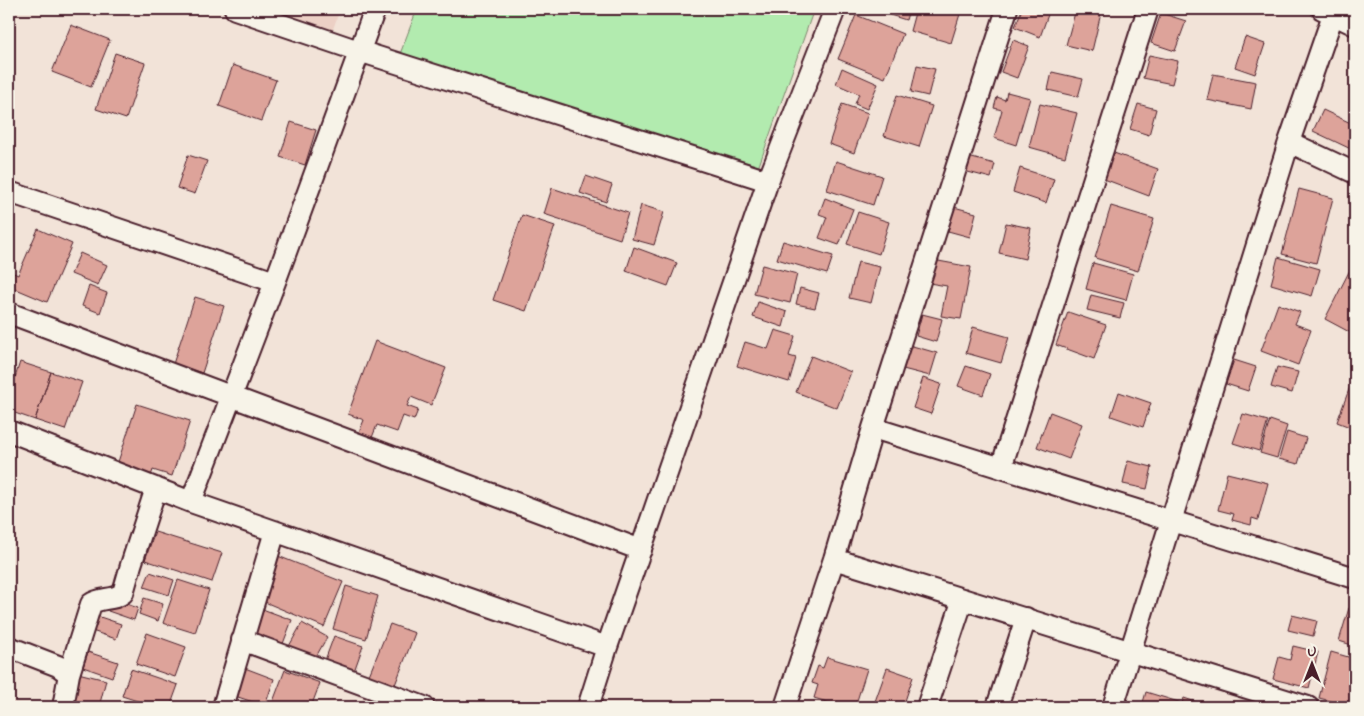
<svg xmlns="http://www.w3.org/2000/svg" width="1364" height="716" viewBox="0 0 1364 716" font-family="Mynerve,sans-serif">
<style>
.built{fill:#ecd0c5}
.green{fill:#b2ebaf;stroke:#7e856d}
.building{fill:#dda39a;stroke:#4a1f2b}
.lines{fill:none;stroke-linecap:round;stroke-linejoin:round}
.street-casing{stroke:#4a1f2b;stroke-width:24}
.street{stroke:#f7f3e8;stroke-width:20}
</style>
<rect width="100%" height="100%" fill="#f2e3d8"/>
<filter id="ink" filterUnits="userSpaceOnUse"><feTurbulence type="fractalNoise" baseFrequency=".02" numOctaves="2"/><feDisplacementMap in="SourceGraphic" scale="10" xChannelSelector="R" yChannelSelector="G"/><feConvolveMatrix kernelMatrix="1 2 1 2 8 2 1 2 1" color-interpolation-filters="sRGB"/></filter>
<g filter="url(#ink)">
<path class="built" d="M257 9H340L331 35Z"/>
<path class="green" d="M417 9H814L756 174 397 62Z"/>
<path class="building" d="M892 9H909L906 20 890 15Z
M916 9H941L960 14 951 43 910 31Z
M1022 9H1050L1040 37 1015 27Z
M1076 9H1086L1101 13 1092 51 1066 45Z
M1161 13 1186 21 1175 51 1151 43Z
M856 15 903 34 885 78 838 59Z
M71 25 110 40 91 87 52 72Z
M1245 37 1265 44 1255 74 1235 67Z
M1013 40 1029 46 1017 78 1001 72Z
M115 53 145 63 126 119 96 109Z
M1149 55 1178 61 1172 84 1143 78Z
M233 65 276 80 261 121 219 106Z
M917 65 935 69 928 96 911 92Z
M842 68 878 84 867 109 855 104 859 94 836 84Z
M1052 72 1083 79 1078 97 1048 90Z
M1213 74 1256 82 1251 109 1207 100Z
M1007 92 1030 98 1016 145 994 138 1002 110 994 108 997 97 1005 100Z
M897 95 932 106 919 147 884 136Z
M842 104 868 113 854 153 829 144Z
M1040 104 1077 113 1065 157 1029 147Z
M1138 104 1156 109 1149 135 1130 129Z
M1323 110 1355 125V151L1313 131Z
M291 122 316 130 305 165 280 157Z
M1114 153 1158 169 1149 196 1104 179Z
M188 155 207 161 195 194 177 188Z
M968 157 995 164 991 178 964 171Z
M836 161 882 176 873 205 827 190Z
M1020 168 1054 179 1046 203 1013 192Z
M586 176 612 185 606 202 580 193Z
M552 188 628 213 620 239 544 214Z
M1299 189 1333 198 1316 263 1282 254Z
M825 198 853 209 839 245 819 238 827 217 819 214Z
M641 205 664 212 654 245 632 239Z
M1111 206 1154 219 1138 271 1095 258Z
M954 207 976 213 970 237 948 231Z
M858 212 889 222 879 254 847 244Z
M522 215 555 226 526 311 493 300Z
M1006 223 1031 228 1025 259 999 253Z
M38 229 72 244 47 302 9 286V271L18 275Z
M783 241 833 256 827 274 777 259Z
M634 247 677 263 668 286 626 271Z
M80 253 107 265 98 285 71 274Z
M1278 257 1320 269 1312 296 1271 284Z
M933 260 971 267 961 319 941 316 947 286 929 283Z
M1355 260V335L1325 319Z
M858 262 880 267 871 303 849 298Z
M1093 263 1133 274 1126 300 1086 289Z
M762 265 797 274 790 303 754 294Z
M89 286 107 293 100 313 82 306Z
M800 288 819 293 815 308 796 304Z
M1091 295 1124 303 1120 318 1087 310Z
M195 297 224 306 202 373 173 364Z
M758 302 787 312 783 327 753 317Z
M1278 304 1300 312 1295 324 1311 330 1298 365 1261 351Z
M1068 312 1106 325 1094 359 1056 345Z
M922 314 942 319 936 342 916 336Z
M973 327 1009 337 1001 363 966 353Z
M775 330 795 336 789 356 796 358 789 382 737 366 745 342 768 349Z
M375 341 446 368 431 405 411 397 407 406 418 410 414 420 403 416 397 432 377 425 371 440 358 435 364 420 348 414Z
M909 345 937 353 930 376 903 369Z
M811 356 851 372 837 408 796 392Z
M1234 360 1256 367 1248 391 1226 384Z
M20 362 51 372 35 420 9 411V396Z
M966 366 990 374 983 395 958 386Z
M1277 367 1298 372 1292 393 1271 387Z
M51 372 82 382 65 430 35 420Z
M923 378 941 384 931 414 913 408Z
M1351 384 1355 386V429L1337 422Z
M1119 392 1151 403 1143 427 1111 416Z
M137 404 190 421 172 476 153 470 151 476 117 465Z
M1050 412 1082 424 1069 459 1037 447Z
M1243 414 1268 421 1259 451 1233 443Z
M1270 420 1287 426 1277 458 1260 453Z
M1287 432 1306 438 1298 464 1279 459Z
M1128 461 1152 467 1147 489 1123 484Z
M1227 473 1268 483 1258 520 1252 518 1251 525 1232 520 1234 514 1218 510Z
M155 532 222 553 212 582 145 560Z
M278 556 343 582 324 627 260 600Z
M150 572 174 580 169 595 144 587Z
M178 580 209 590 195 633 163 623Z
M346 586 378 596 366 639 333 629Z
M144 598 163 604 158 621 139 614Z
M112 599 138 608 134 620 108 611Z
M257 607 292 620 281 649 246 635Z
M1349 608 1355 609V646L1339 641Z
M94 615 121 624 116 639 89 630Z
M1292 615 1317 621 1313 636 1288 630Z
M302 623 327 637 313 662 288 648Z
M390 624 415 633 393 690 367 680Z
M147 633 186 647 175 677 136 664Z
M334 636 363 646 353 674 324 663Z
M1293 646 1318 652 1309 688 1273 679 1279 657 1290 660Z
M88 652 118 662 112 677 83 667Z
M1331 652 1355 659V686L1350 706 1319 698Z
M827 657 867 669 855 707H843L814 698 818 685 812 683 818 666 823 668Z
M245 668 274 679 265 706 235 696Z
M887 668 913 677 903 707H873Z
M131 669 178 685 170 707H156L122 696Z
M285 670 320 683 311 707H271Z
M74 672 106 680 99 707H65Z
M1146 692 1182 703 1184 698 1211 707H1135L1136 704 1142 706Z"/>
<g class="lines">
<defs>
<path id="street" d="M235 9 359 51 768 181
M1322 9 1355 25
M1289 142 1355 173
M9 192 275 282
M9 313 641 550
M873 428 1355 578
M9 431 191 502 607 647
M1001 468 1148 9
M191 502 275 282 375 9
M834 559 1308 707
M242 640 424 707
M9 647 58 666 69 674 63 707
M69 674 91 604C100 597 114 601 123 593L131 565 156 488
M223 707 275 531
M588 707 607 647 768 181 835 9
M785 707 834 559 873 428 1007 9
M927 707 963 599
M997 707 1026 618
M1113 707 1289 142 1335 9"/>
</defs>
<use href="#street" class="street-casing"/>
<use href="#street" class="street"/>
</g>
</g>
<rect width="1364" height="716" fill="none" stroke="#f7f3e8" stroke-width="30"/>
<rect x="15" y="15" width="1334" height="686" fill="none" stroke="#4a1f2b" stroke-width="2" filter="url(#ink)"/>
<g transform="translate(1312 664)" stroke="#f7f3e8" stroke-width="4" paint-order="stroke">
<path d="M0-4L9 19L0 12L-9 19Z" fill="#4a1f2b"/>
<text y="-8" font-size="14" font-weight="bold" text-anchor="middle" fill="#4a1f2b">U</text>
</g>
</svg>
